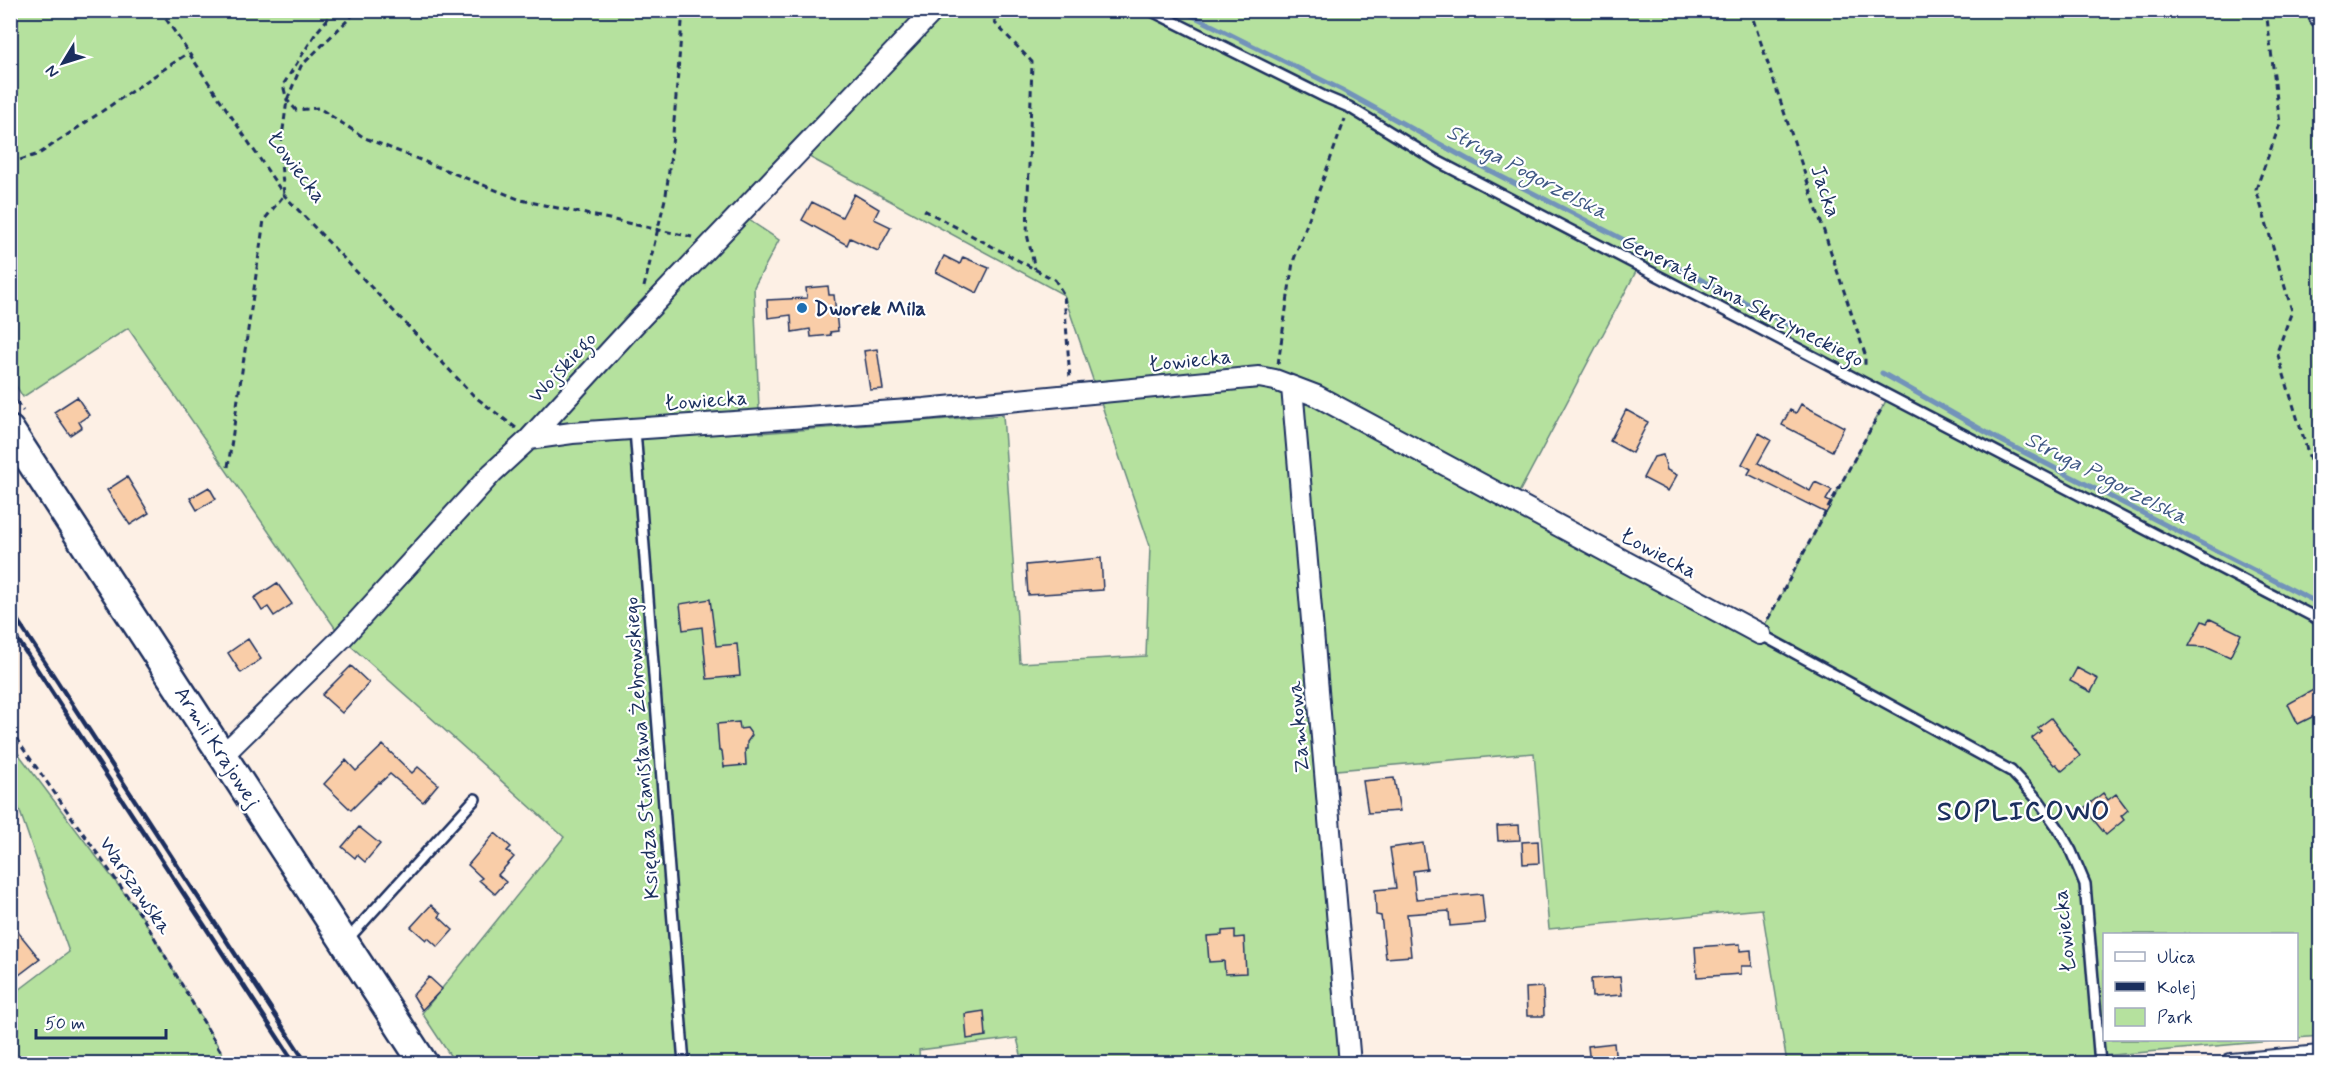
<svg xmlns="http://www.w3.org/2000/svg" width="2331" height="1074" viewBox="0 0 2331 1074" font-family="Mynerve,sans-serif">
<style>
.green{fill:#b5e19e;stroke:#68887e;stroke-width:1.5;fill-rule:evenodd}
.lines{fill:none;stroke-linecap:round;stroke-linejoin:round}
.stream{stroke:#7293ba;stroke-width:5}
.building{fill:#f9cda8;stroke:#1b2f5e;stroke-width:1.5}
.lane-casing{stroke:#1b2f5e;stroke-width:14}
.street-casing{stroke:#1b2f5e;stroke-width:24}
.secondary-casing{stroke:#1b2f5e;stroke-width:32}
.path{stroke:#1b2f5e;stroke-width:3;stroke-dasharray:6 4.5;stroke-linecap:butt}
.lane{stroke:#fff;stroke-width:9}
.street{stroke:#fff;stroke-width:20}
.secondary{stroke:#fff;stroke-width:27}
.rail{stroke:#1b2f5e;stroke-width:4.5}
.poi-dot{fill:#1f6fb2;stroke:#fff;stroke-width:2}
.labels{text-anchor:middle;stroke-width:4.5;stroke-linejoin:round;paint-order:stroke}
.street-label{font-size:21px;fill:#1b2f5e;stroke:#fff}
.poi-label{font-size:21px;font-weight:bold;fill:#1b2f5e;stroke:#fff;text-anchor:start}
.water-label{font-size:22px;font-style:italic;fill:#3f5884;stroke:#fff}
.district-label{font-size:27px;font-weight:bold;letter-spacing:1.5px;fill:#1b2f5e;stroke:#fff}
</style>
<rect width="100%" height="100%" fill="#fdf0e5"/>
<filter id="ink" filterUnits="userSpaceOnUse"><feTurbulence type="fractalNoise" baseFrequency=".0167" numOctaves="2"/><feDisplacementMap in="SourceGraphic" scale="12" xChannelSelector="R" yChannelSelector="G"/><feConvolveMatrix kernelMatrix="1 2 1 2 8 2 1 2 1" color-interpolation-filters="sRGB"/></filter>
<g filter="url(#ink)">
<path class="green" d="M10 11H2320V1036L2297 1038 2296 934H2104V1040H2284L2021 1063H1787L1762 909 1549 929 1534 753 1325 771 1350 1063H1023L1017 1038 919 1050 920 1064 455 1063 422 1013 564 837 342 638 128 328 23 397 11 378ZM800 152 1064 295 1150 546 1146 656 1020 663 1003 415 760 433 754 287 779 240 740 214ZM1639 266 1889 395 1760 634 1514 502Z
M11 744 143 918 228 1063H11V996L69 952 11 786Z"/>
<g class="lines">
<path class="stream" d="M1181 10 1342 90 1467 159 1859 361
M1882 373 1998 439 2320 604"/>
</g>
<path class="building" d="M854 194 879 209 874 219 891 227 878 251 850 238 847 245 802 220 812 202 842 217Z
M944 256 960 264 963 257 989 268 977 293 936 272Z
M828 286 829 295H834L838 331 830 332 831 335 811 337 810 329 792 332 791 315 768 318 767 300 807 298 806 288Z
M877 349 883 389 870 390 864 351Z
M77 397 89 415 79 422 82 427 70 435 54 412Z
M1801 404 1844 427 1832 451 1782 425 1790 410 1796 413Z
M1626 410 1648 422 1632 453 1610 441Z
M1759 433 1771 440 1758 463 1810 491 1815 482 1832 490 1826 500 1832 503 1826 513 1748 474 1751 469 1742 464Z
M1663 455 1667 470 1677 475 1668 491 1643 478 1654 457Z
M127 477 149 513 130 525 107 490Z
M209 487 216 499 197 510 190 498Z
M1101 558 1103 590 1028 595 1026 565Z
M277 583 292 604 274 616 268 607 262 611 254 598Z
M710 599 716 646 737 644 740 676 707 679 702 627 683 630 680 604Z
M2210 619 2241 634 2230 657 2208 647 2189 646 2202 621 2207 623Z
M248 639 261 659 241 673 228 653Z
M351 666 369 683 342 713 322 695Z
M2077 668 2098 679 2091 692 2070 681Z
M2315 689 2320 700V713L2298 724 2288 704Z
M2051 718 2080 756 2062 771 2056 764 2054 765 2032 738 2041 731 2038 728Z
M739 722 740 729 747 728 752 735 747 742V749H745L746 765 724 767 722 751H719L717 724Z
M383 745 412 773 418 767 438 784 423 802 390 774 380 783 379 782 351 810 324 784 346 760 356 771Z
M1394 778 1400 811 1368 813 1363 781Z
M2103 793 2108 800 2116 794 2128 810 2121 816 2124 820 2106 835 2084 808Z
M1519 825 1520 840 1498 841 1497 826Z
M359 827 380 844 365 862 357 855 355 858 342 847Z
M495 833 511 847 507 851 514 857 498 875 506 882 495 894 479 880 482 878 468 865Z
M1538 841 1539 863 1523 864 1522 842Z
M1423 843 1427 869 1413 871 1416 899 1482 894 1485 923 1450 926 1449 911 1407 914 1411 956 1386 958 1381 916 1376 915 1375 890 1396 888 1390 848Z
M431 905 441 914 439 917 453 930 438 947 428 938 426 940 411 927Z
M10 922 40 959 19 975 10 964Z
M1235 930V938L1244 937 1246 973 1225 974 1224 961 1209 962 1207 936 1222 935V931Z
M1740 944V951L1751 950 1752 966H1741V974L1697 977 1695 947Z
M429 977 442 989 422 1010 413 995Z
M1620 977 1622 995 1592 997 1591 979Z
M1543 987 1544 1016H1527L1526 988Z
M984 1011 986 1036 967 1039 965 1014Z
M1614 1043 1616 1064H1590L1588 1046Z"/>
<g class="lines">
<defs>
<path id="lane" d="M1150 10 1325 97 1349 107 1439 162 2320 620
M635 430 684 1064
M1760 634 2011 771 2039 801 2058 828 2071 851 2085 884 2100 1064
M347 940 475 799"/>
<path id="street" d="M2320 10V17
M1292 387 1350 1064
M529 439 572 433 924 409 1259 377 1275 380 1317 396 1760 634
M223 755 342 638 492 473 529 439 633 326 934 10
M2231 1064 2320 1056"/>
<path id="secondary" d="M10 430 424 1064"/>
</defs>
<use href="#lane" class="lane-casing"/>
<use href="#street" class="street-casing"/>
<use href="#secondary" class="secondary-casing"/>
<path class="path" d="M160 10 284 195 474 396 516 428
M335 10 316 33 283 85 287 100 296 110 319 108 365 138 521 200 692 237
M991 10 995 23 1032 62 1027 234 1035 269
M1750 10 1865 354V368
M2266 10 2280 124 2256 189 2292 311 2277 352 2320 492
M10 163 39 154 188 53
M924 210 1055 280 1064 295 1070 379
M644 287 666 195 672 146 683 10
M1278 364 1293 262 1345 119
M10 393 23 411
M228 467 264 220 284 195 280 152 287 100 301 66 358 10
M1768 619 1883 406
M10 730 143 918 228 1064"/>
<use href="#lane" class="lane"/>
<use href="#street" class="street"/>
<use href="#secondary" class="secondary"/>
<path class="rail" d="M10 609 307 1064
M10 628 295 1064"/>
</g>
</g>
<circle class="poi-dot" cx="802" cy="308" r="6"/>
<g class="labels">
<g class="street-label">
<text transform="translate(297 167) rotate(53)" y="7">Łowiecka</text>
<text transform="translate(1826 191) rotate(71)" y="7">Jacka</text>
<text transform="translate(1743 300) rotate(27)" y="7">Generała Jana Skrzyneckiego</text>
<text transform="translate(1190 360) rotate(-6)" y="7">Łowiecka</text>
<text transform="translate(562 367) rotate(-47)" y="7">Wojskiego</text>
<text transform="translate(706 400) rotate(-4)" y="7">Łowiecka</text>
<text transform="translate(1659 553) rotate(28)" y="7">Łowiecka</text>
<text transform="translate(1298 727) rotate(-95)" y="7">Zamkowa</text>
<text transform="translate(218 747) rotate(57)" y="7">Armii Krajowej</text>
<text transform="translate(641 748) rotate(-94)" y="7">Księdza Stanisława Żebrowskiego</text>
<text transform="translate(136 885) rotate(56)" y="7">Warszawska</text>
<text transform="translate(2064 931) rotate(-96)" y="7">Łowiecka</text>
</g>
<g class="poi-label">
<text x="814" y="315">Dworek Mila</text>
</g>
<g class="water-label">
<text transform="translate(1528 171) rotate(28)" y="8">Struga Pogorzelska</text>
<text transform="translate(2107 477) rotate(27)" y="8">Struga Pogorzelska</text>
</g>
<g class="district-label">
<text x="2024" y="820">SOPLICOWO</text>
</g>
</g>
<rect width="2331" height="1074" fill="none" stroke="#fff" stroke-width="36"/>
<rect x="18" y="18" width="2295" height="1038" fill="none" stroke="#1b2f5e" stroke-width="2" filter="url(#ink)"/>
<rect x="2103" y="933" width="195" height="108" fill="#ffffff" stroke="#a4acbf" stroke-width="1.5"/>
<rect x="2115" y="952" width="30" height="9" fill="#ffffff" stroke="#a4acbf" stroke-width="1.5"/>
<text x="2157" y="963" font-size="18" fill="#1b2f5e">Ulica</text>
<rect x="2115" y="982" width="30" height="9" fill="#1b2f5e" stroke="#a4acbf" stroke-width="1.5"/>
<text x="2157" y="993" font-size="18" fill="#1b2f5e">Kolej</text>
<rect x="2115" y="1008" width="30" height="18" fill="#b5e19e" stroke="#a4acbf" stroke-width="1.5"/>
<text x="2157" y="1023" font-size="18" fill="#1b2f5e">Park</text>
<g transform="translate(63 63) rotate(232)" stroke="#ffffff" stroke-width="4.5" paint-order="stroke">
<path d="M0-4.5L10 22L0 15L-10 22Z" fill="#1b2f5e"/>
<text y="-9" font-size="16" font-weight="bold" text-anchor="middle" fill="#1b2f5e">N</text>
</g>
<path d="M36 1029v9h130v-9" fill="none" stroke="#1b2f5e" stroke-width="3"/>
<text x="45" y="1029" font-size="18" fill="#1b2f5e" stroke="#ffffff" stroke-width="4.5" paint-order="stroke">50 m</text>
</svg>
